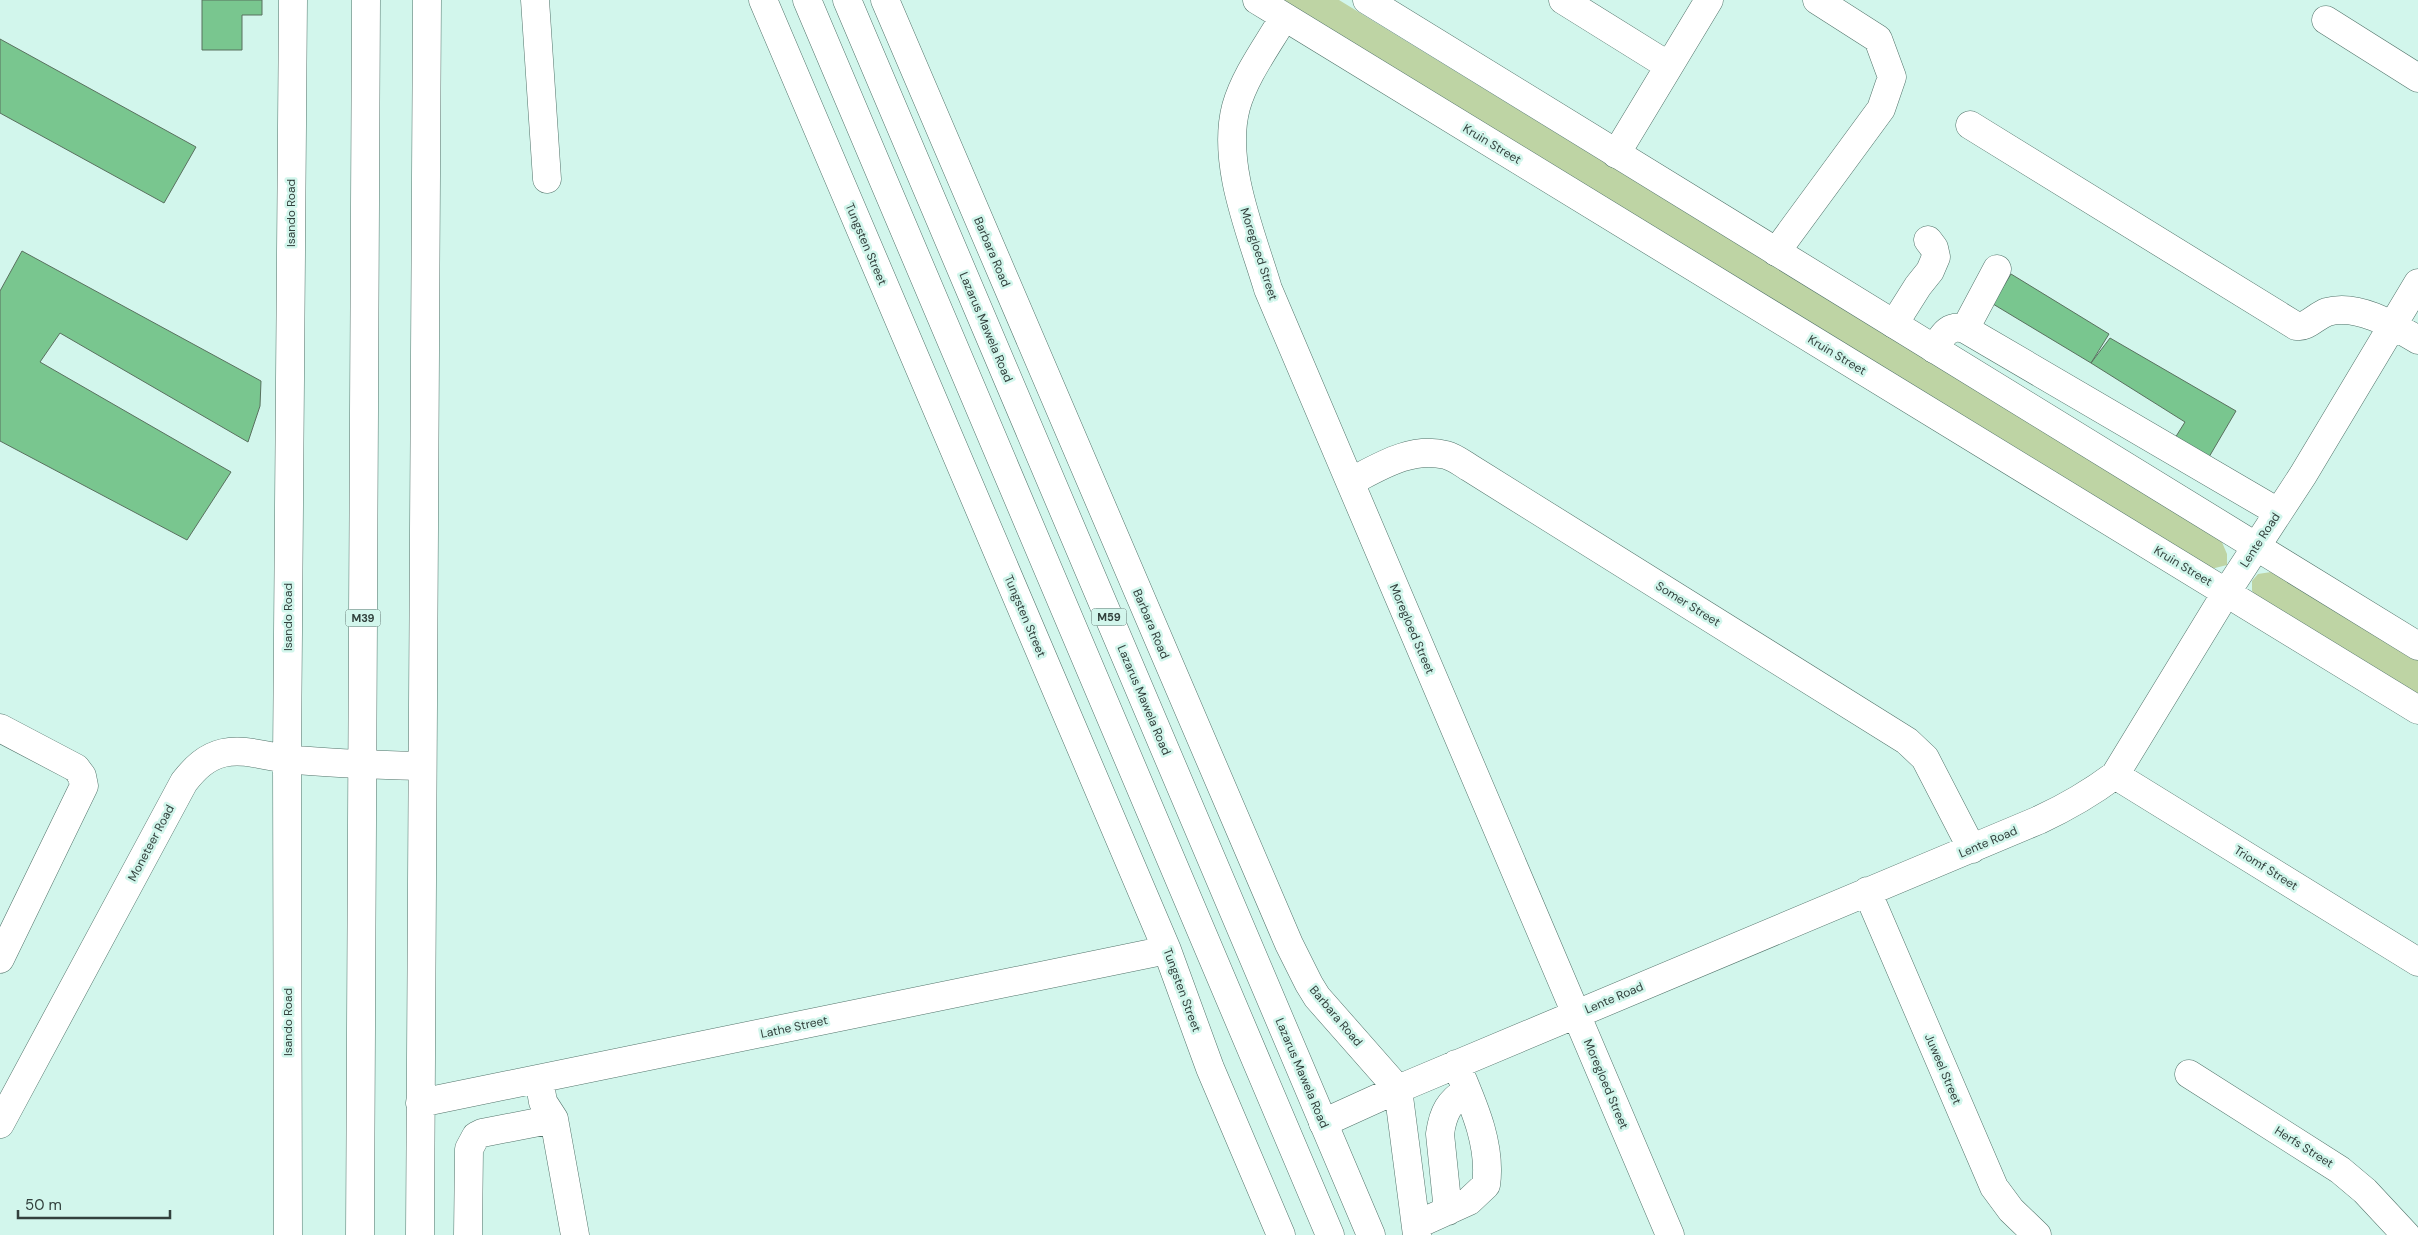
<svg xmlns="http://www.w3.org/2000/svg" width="2418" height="1235" viewBox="0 0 2418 1235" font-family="'DM Sans',sans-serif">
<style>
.green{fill:#bed4a4}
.building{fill:#79c68f;stroke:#59715f}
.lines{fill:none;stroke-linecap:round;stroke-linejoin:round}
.minor-casing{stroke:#52736a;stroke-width:29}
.major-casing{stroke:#52736a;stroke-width:29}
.minor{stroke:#fff;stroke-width:28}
.major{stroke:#fff;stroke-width:28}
.labels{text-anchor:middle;stroke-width:5;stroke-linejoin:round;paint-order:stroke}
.shield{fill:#d2f6ec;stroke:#627772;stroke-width:1}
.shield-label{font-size:11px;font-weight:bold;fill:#32413d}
.street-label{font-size:12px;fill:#32413d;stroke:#d2f6ec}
</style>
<rect width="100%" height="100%" fill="#d2f6ec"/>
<path class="green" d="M1283 0H1339L2221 540 2227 554V565L2207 570Z
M2271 572 2306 591 2418 660V697L2258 597 2252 591V581L2258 574Z"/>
<path class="building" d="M202 0H262V15H242V50H202Z
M0 39 196 147 164 203 0 113Z
M22 251 261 381 260 406 248 442 60 333 40 362 231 472 187 540 0 441V291Z
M2011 274 2109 334 2091 363 1993 304Z
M2110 338 2236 411 2209 457 2175 438 2185 422 2091 363Z"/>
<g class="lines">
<defs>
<path id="minor" d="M535 0 547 179
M763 0 1167 950 1210 1068 1281 1235
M885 0 1289 944 1309 984 1317 997 1398 1089 1417 1235
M1257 0 2418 710
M1563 0 1669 66
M1284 17C1268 45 1245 75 1236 107 1221 164 1252 235 1268 289L1670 1235
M2326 20 2418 78
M1970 125 2296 326C2307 328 2316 316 2327 312 2357 303 2393 325 2418 340
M1616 154 1709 0
M1776 252 1881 109 1892 77 1878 39 1817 0
M1894 324 1918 286 1930 271 1936 257 1934 248 1928 240
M1965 329 1997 269
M1934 349C1943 335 1948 324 1965 329L2278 512
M1350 482C1379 467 1411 446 1446 455 1454 457 1462 463 1470 468L1907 741 1925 758 1972 849
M0 728 76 768 82 776 84 786 0 959
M2115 775 2418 962
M1867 891 1994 1187 2011 1210 2037 1235
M2189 1074 2340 1170 2365 1191 2406 1235
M539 1079 543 1102 554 1119 575 1235
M420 1103 1167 950
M1323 1123 1398 1089 2039 820C2067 807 2091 793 2115 775L2226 593 2303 475 2418 283
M0 1124 184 782C195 768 206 757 223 753 245 748 267 757 288 759 332 764 377 765 422 766
M1448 1211 1440 1134C1443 1112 1449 1102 1467 1090
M1416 1225 1469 1201 1486 1185C1492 1144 1472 1102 1456 1064
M288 1235 287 759 293 0
M420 1235 427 0
M468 1235 469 1149 476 1136 482 1133 554 1119"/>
<path id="major" d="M807 0 1330 1235
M847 0 1371 1235
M1367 0 2418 646
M360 1235 366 0"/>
</defs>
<use href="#minor" class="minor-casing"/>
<use href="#major" class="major-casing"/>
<use href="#minor" class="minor"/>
<use href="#major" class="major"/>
</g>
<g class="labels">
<g class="shield">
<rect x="1091.5" y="608.5" width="35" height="17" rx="4"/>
<rect x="345.5" y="609.5" width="35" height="17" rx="4"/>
</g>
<g class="shield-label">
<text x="1109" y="621">M59</text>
<text x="363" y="622">M39</text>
</g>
<g class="street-label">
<text transform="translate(1492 144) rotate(31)" y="4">Kruin Street</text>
<text transform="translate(291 213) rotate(-90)" y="4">Isando Road</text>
<text transform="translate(866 244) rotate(67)" y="4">Tungsten Street</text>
<text transform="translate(992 252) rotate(67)" y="4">Barbara Road</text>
<text transform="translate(1259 254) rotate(72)" y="4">Moregloed Street</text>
<text transform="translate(986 327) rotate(67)" y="4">Lazarus Mawela Road</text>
<text transform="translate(1837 355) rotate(31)" y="4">Kruin Street</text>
<text transform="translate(2260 540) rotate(-57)" y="4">Lente Road</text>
<text transform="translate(2183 566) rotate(31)" y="4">Kruin Street</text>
<text transform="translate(1688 604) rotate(32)" y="4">Somer Street</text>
<text transform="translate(1025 616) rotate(67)" y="4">Tungsten Street</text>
<text transform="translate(288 617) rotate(-90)" y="4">Isando Road</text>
<text transform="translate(1151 624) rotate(67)" y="4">Barbara Road</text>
<text transform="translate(1412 629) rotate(67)" y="4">Moregloed Street</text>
<text transform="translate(1144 700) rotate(67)" y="4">Lazarus Mawela Road</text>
<text transform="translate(1988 842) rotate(-23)" y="4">Lente Road</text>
<text transform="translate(151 843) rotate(-62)" y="4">Moneteer Road</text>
<text transform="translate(2266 868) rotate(32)" y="4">Triomf Street</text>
<text transform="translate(1182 990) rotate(70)" y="4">Tungsten Street</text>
<text transform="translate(1614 998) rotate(-23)" y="4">Lente Road</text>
<text transform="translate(1336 1016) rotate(50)" y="4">Barbara Road</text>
<text transform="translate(288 1022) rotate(-90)" y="4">Isando Road</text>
<text transform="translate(794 1027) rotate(-12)" y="4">Lathe Street</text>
<text transform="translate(1943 1069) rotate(67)" y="4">Juweel Street</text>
<text transform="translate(1302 1073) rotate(67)" y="4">Lazarus Mawela Road</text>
<text transform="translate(1606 1084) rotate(67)" y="4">Moregloed Street</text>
<text transform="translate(2304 1147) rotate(32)" y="4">Herfs Street</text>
</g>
</g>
<path d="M18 1210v8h152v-8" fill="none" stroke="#32413d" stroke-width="2.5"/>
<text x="25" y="1210" font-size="15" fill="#32413d" stroke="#d2f6ec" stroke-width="4" paint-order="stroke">50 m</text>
</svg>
